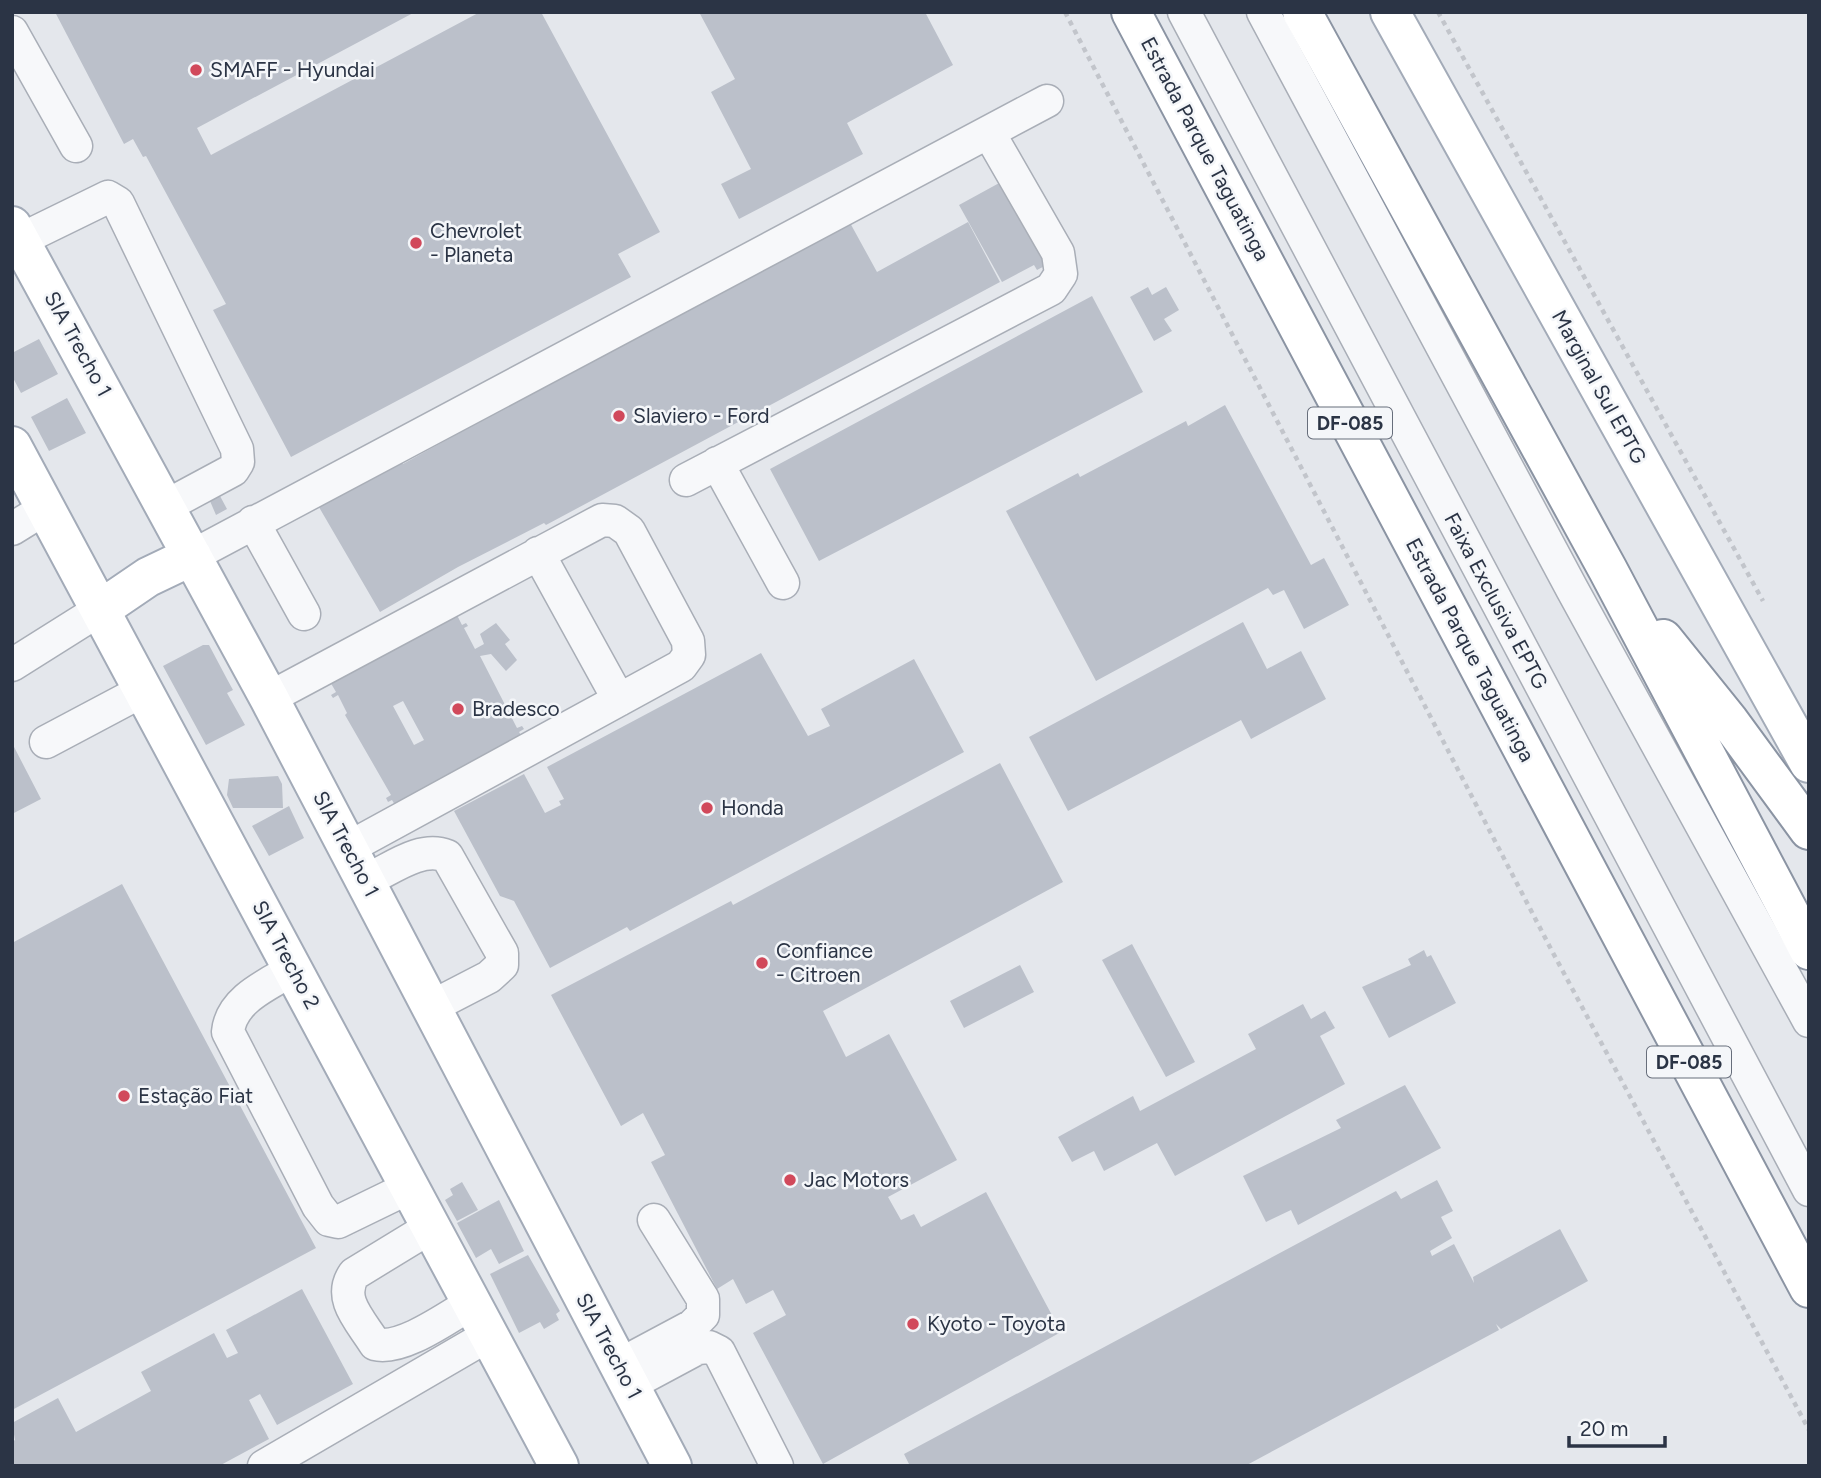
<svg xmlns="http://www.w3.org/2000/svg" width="1821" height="1478" viewBox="0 0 1821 1478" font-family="Figtree,sans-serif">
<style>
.building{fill:#bbc0ca;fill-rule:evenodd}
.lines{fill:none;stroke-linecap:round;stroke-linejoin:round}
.minor-casing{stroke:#a9aeb7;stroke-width:35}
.major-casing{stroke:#a3abb8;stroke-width:42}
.highway-casing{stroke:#8b94a3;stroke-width:42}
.path{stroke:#c2c5cb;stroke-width:4.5;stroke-dasharray:5 5;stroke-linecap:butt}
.minor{stroke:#f7f8fa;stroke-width:32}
.major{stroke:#fff;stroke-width:38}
.highway{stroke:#fff;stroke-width:38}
.poi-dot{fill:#d1495b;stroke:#f4f6f9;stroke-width:2.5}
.labels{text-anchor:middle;stroke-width:5;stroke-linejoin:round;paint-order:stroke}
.shield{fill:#f4f6f9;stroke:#676e7b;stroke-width:2}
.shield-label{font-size:19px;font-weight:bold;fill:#2b3445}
.poi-label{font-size:21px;fill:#2b3445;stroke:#f4f6f9;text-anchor:start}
.street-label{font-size:21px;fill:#2b3445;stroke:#f4f6f9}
</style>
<rect width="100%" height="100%" fill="#e4e7ec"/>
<path class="building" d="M55 12H415L197 128 211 155 480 12H541L660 232 618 254 631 277 291 457 213 310 226 304 146 156 143 157 133 139 124 144Z
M699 12H925L953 65 847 123 863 154 739 219 721 184 751 169 711 92 735 79Z
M1012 176 1056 260 1037 270 1034 265 1002 282 959 205Z
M849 221 877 272 968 222 1000 282 546 525 544 523 458 567 380 612 316 502 399 458 403 464 488 417 487 415Z
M1148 287 1152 295 1166 287 1179 310 1164 319 1172 331 1154 341 1130 297Z
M1092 296 1143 392 819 561 770 469Z
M39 339 58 374 21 393 12 376V353Z
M67 398 86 433 49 451 31 417Z
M1225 405 1311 565 1324 558 1349 605 1304 629 1284 590 1273 595 1268 588 1096 681 1006 511 1078 473 1080 477 1186 421 1188 426Z
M220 496 227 509 216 515 210 501Z
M456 613 462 625 466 623 468 626 464 628 475 649 484 644 480 634 496 623 510 640 505 644 517 660 506 671 491 654 480 656 517 728 522 726 524 729 519 732 525 742 399 812 392 800 388 802 386 798 391 795 345 715 347 713 338 695 333 698 331 695 336 692 329 680ZM403 701 424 740 414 745 393 706Z
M1243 622 1267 669 1301 651 1326 699 1251 739 1241 720 1068 811 1029 737Z
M203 645H209L227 679 233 690 227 693 245 725 206 745 163 666Z
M761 653 808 736 830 726 821 709 914 659 964 752 630 931 627 927 550 968 514 901 500 896 454 811 524 774 545 813 561 805 559 801 564 799 547 767Z
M12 743 41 799 12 814Z
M1000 763 1063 882 823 1011 846 1057 889 1034 957 1160 888 1197 901 1220 914 1214 921 1227 986 1192 1061 1332 823 1464 753 1333 786 1315 773 1290 746 1304 733 1279 717 1289 651 1162 665 1155 643 1113 621 1126 551 995 731 901 733 905Z
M278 776 282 784 283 808H233L227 795 229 779Z
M289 806 304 838 269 856 252 826Z
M122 884 316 1248 12 1410V943Z
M1132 944 1195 1062 1166 1077 1102 960Z
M1424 950 1427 957 1431 955 1456 1003 1389 1038 1362 987 1411 965 1408 959Z
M1020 965 1034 992 964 1028 950 1001Z
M1303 1004 1311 1019 1325 1011 1335 1028 1320 1036 1345 1084 1175 1176 1157 1143 1104 1171 1094 1151 1072 1162 1058 1137 1133 1096 1140 1111 1256 1049 1248 1034Z
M1405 1085 1441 1148 1298 1225 1291 1210 1266 1222 1243 1176 1341 1128 1336 1120Z
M1437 1180 1453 1211 1441 1217 1452 1238 1430 1251 1432 1256 1454 1244 1474 1283 1473 1277 1560 1229 1588 1281 1501 1329 1496 1324 1499 1330 1245 1466H910L904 1454 1396 1191 1401 1199Z
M462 1182 478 1210 457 1221 445 1200 453 1195 450 1189Z
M499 1200 524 1251 499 1264 491 1249 476 1258 457 1223Z
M528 1255 560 1311 556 1314 559 1320 544 1329 540 1322 519 1333 490 1274Z
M302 1289 353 1384 277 1425 260 1394 249 1400 269 1439 219 1466H12V1442L15 1440 12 1423 58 1398 76 1432 151 1391 141 1372 214 1333 227 1358 238 1353 226 1330Z"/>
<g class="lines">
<defs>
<path id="minor" d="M1184 12 1809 1190
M1263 12 1572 589 1809 1021
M12 32 76 146
M20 240 108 197 118 203 237 449 238 462 233 470 166 506
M717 463 783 583
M686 480 1051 289 1061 274 1058 253 989 133
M253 522 304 614
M12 529 46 508
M538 553 619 700
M192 556 1047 101
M12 665 101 609
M269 698 602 520 615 521 629 531 688 641 689 655 681 666 348 848
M46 742 144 690
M365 881C390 870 420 845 447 856L502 953V965L489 977 431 1007
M294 969C269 984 231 999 228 1032L318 1206 329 1220 338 1222 410 1187
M431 1227 354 1274C337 1299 361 1321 375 1344 402 1351 448 1317 472 1303
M619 1365 692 1326 703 1315V1299L654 1220
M629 1385 698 1348 709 1347 719 1352 777 1466
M264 1466 489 1335"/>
<path id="major" d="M1390 12 1809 763
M12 226 269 698 672 1466
M12 446 559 1466
M101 609 148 577 192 556"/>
<path id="highway" d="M1131 12 1809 1288
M1302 12 1608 570 1809 950
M1663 639 1729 721 1809 830"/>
</defs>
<use href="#minor" class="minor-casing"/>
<use href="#major" class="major-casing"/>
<use href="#highway" class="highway-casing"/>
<path class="path" d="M1065 12 1552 951 1809 1430
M1438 12 1763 601"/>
<use href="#minor" class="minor"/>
<use href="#major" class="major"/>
<use href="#highway" class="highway"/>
</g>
<g class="poi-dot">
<circle cx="196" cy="70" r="7"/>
<circle cx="416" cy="243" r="7"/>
<circle cx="619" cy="416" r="7"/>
<circle cx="458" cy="709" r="7"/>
<circle cx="707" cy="808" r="7"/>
<circle cx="762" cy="963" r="7"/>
<circle cx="124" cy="1096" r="7"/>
<circle cx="790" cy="1180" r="7"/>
<circle cx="913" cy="1324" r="7"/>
</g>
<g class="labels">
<g class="shield">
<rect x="1308" y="407.5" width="84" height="31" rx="5"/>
<rect x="1647" y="1046.5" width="84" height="31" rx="5"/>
</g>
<g class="shield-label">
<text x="1350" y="430">DF-085</text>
<text x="1689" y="1069">DF-085</text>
</g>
<g class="poi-label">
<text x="210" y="77">SMAFF - Hyundai</text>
<text x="430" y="238">Chevrolet<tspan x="430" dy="24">- Planeta</tspan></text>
<text x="633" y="423">Slaviero - Ford</text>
<text x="472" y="716">Bradesco</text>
<text x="721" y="815">Honda</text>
<text x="776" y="958">Confiance<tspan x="776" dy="24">- Citroen</tspan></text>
<text x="138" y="1103">Estação Fiat</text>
<text x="804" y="1187">Jac Motors</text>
<text x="927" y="1331">Kyoto - Toyota</text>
</g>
<g class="street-label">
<text transform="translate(1205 149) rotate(62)" y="7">Estrada Parque Taguatinga</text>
<text transform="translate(78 344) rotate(61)" y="7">SIA Trecho 1</text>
<text transform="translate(1599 387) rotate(61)" y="7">Marginal Sul EPTG</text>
<text transform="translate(1496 601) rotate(62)" y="7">Faixa Exclusiva EPTG</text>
<text transform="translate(1470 650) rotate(62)" y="7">Estrada Parque Taguatinga</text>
<text transform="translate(346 844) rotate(62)" y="7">SIA Trecho 1</text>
<text transform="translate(286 955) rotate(62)" y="7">SIA Trecho 2</text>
<text transform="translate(609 1346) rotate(62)" y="7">SIA Trecho 1</text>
</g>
</g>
<rect width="1821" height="1478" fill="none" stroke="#2b3445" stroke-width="28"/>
<path d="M1569 1436v10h96v-10" fill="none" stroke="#2b3445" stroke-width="3.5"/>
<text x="1580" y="1436" font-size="21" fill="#2b3445" stroke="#f4f6f9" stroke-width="5" paint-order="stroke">20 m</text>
</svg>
